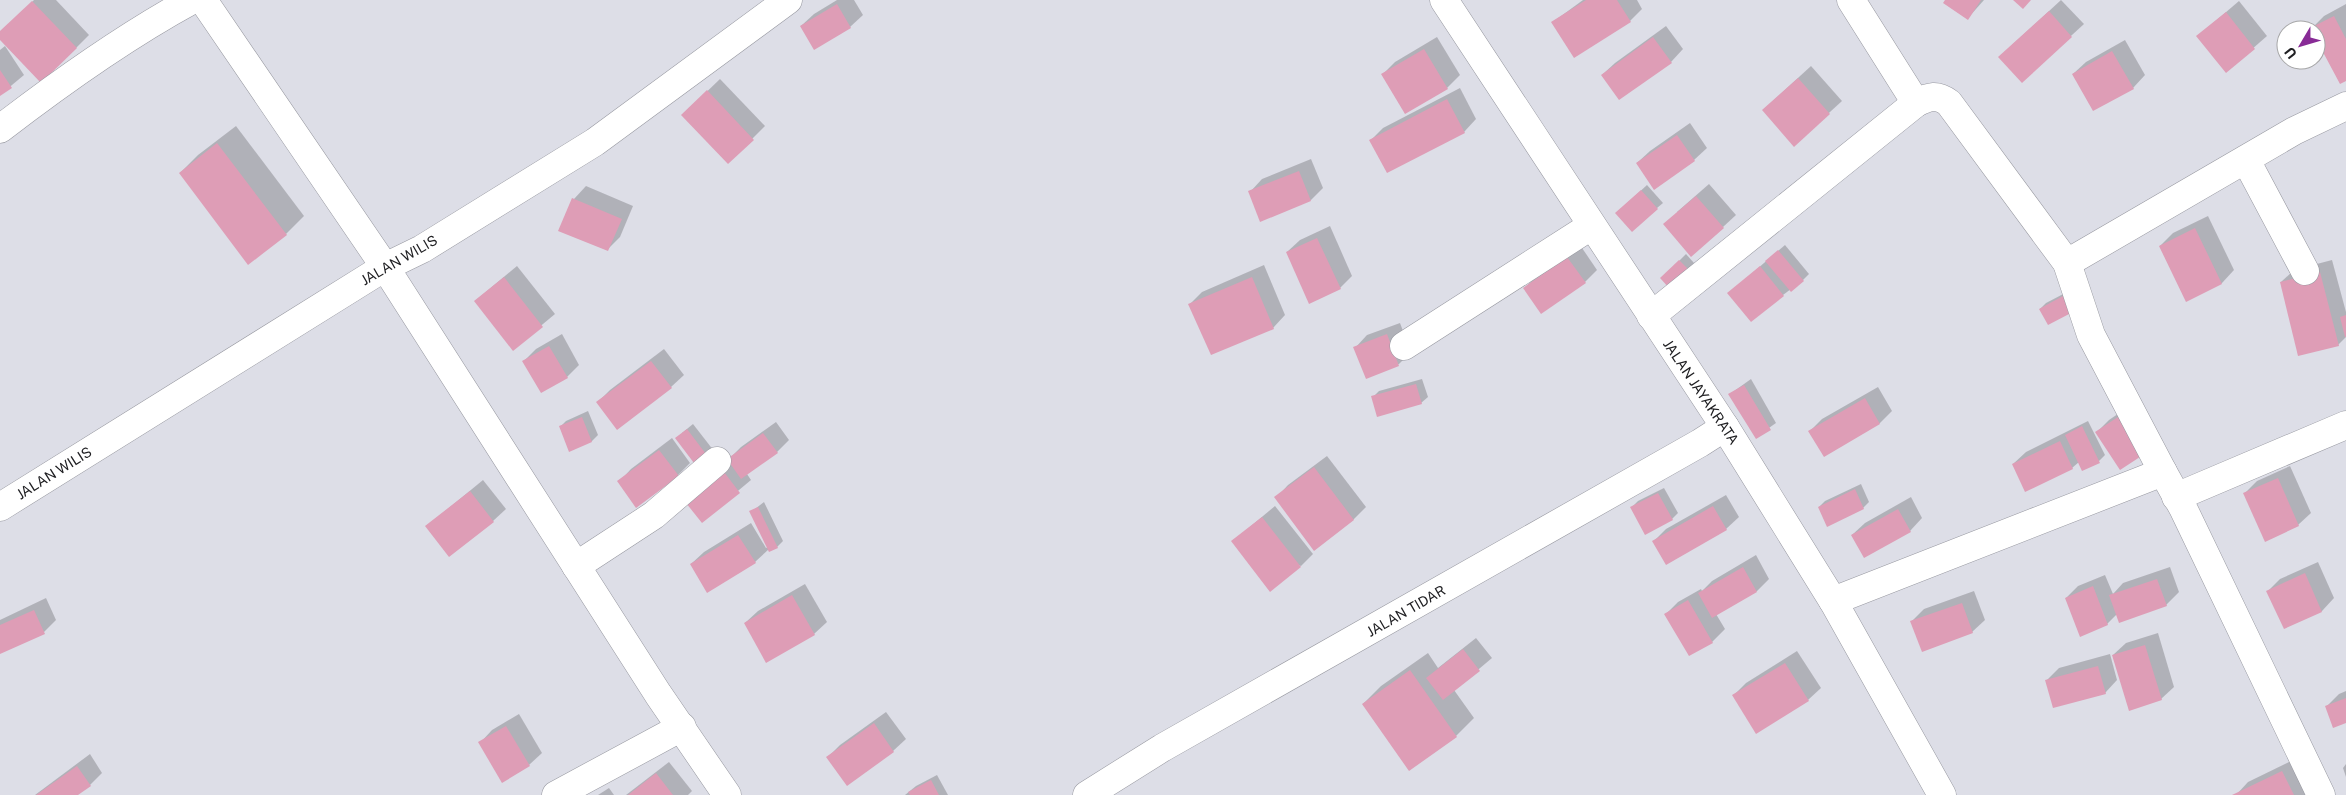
<svg xmlns="http://www.w3.org/2000/svg" width="2346" height="795" viewBox="0 0 2346 795" font-family="'Public Sans',sans-serif">
<style>
.shadow{fill:#0003}
.building{fill:#de9db6}
.lines{fill:none;stroke-linecap:round;stroke-linejoin:round}
.minor-casing{stroke:#9798a0;stroke-width:29}
.minor{stroke:#fff;stroke-width:28}
.labels{text-anchor:middle;stroke-width:4;stroke-linejoin:round;paint-order:stroke}
.street-label{font-size:14px;fill:#202023;stroke:#fff}
</style>
<rect width="100%" height="100%" fill="#dddee7"/>
<g class="shadow">
<polygon points="34,0 56,0 89,35 76,48 0,38 0,33"/>
<polygon points="837,0 854,0 863,15 850,27 801,26 814,14"/>
<polygon points="1583,0 1637,0 1642,9 1630,21 1553,22"/>
<polygon points="1946,0 1984,0 1968,18"/>
<polygon points="2061,0 2084,24 2022,81 2012,45"/>
<polygon points="2239,1 2267,36 2227,71 2198,36"/>
<polygon points="2346,4 2346,80 2316,36 2316,30 2312,28 2324,16"/>
<polygon points="1666,26 1683,49 1671,62 1619,98 1602,75 1615,63"/>
<polygon points="1437,37 1460,75 1447,88 1383,74 1395,62"/>
<polygon points="2125,40 2145,75 2133,88 2073,74 2086,62"/>
<polygon points="5,46 24,75 0,95 0,50"/>
<polygon points="1811,66 1842,101 1794,145 1763,110"/>
<polygon points="720,79 765,126 728,163 695,103"/>
<polygon points="1460,88 1476,119 1464,132 1371,140 1383,128"/>
<polygon points="1690,123 1707,148 1694,160 1655,188 1637,163 1650,151"/>
<polygon points="236,126 304,216 286,234 180,173 198,155"/>
<polygon points="1311,159 1323,188 1311,200 1250,192 1262,179"/>
<polygon points="1709,184 1736,215 1723,227 1677,212"/>
<polygon points="1647,185 1663,203 1657,208 1623,207"/>
<polygon points="586,186 633,206 620,237 607,250 560,230 574,199"/>
<polygon points="2208,216 2234,270 2222,283 2186,300 2160,246 2173,233"/>
<polygon points="1330,226 1352,276 1340,288 1287,252 1300,240"/>
<polygon points="1580,245 1597,270 1585,282 1525,288 1537,275"/>
<polygon points="1785,245 1809,274 1803,280 1783,295 1729,293"/>
<polygon points="1686,254 1694,263 1671,287 1662,278"/>
<polygon points="2332,260 2346,312 2346,337 2338,345 2281,282 2294,270"/>
<polygon points="1264,265 1285,315 1273,328 1190,304 1202,292"/>
<polygon points="517,266 555,314 513,349 475,301"/>
<polygon points="2069,291 2071,312 2040,309 2046,303"/>
<polygon points="1400,323 1411,352 1399,364 1367,377 1355,348 1367,335"/>
<polygon points="562,334 579,365 567,377 524,361 536,349"/>
<polygon points="664,349 684,375 671,387 598,402 610,390"/>
<polygon points="1422,379 1428,397 1421,403 1373,397 1379,391"/>
<polygon points="1751,379 1776,423 1756,437 1730,394"/>
<polygon points="1878,387 1892,411 1880,423 1824,455 1810,431 1822,419"/>
<polygon points="2131,405 2155,441 2096,433 2109,420"/>
<polygon points="588,411 598,435 592,441 570,450 560,427 566,421"/>
<polygon points="2088,421 2105,455 2099,461 2079,462 2072,468 2013,464 2026,452"/>
<polygon points="776,422 789,440 777,452 747,474 751,480 702,521 729,459 741,447"/>
<polygon points="693,424 714,451 708,457 682,433"/>
<polygon points="672,438 690,463 678,475 619,482 631,469"/>
<polygon points="1327,456 1366,507 1353,520 1276,498 1288,485"/>
<polygon points="2290,466 2311,513 2298,525 2244,494 2257,481"/>
<polygon points="483,480 506,509 493,521 427,526"/>
<polygon points="1861,484 1869,502 1863,508 1819,507 1825,501"/>
<polygon points="1664,488 1678,513 1672,519 1632,507 1638,501"/>
<polygon points="1726,495 1739,517 1726,529 1654,541 1666,529"/>
<polygon points="1911,497 1922,518 1910,531 1852,535 1865,523"/>
<polygon points="764,502 783,541 777,547 769,549 755,562 691,564 704,552 751,523 766,548 768,547 751,512"/>
<polygon points="1275,506 1313,554 1301,566 1233,541"/>
<polygon points="1756,555 1769,579 1757,591 1716,614 1725,629 1712,642 1666,614 1678,602 1701,589 1702,591 1712,581"/>
<polygon points="2318,562 2334,598 2322,611 2284,627 2268,591 2280,579"/>
<polygon points="2170,567 2179,592 2166,605 2117,614 2107,624 2066,598 2078,586 2105,575 2113,594 2123,583"/>
<polygon points="805,584 827,622 814,634 745,623 758,611"/>
<polygon points="1974,591 1985,620 1972,632 1912,621 1924,609"/>
<polygon points="46,598 56,620 44,632 0,652 0,620"/>
<polygon points="2158,633 2174,687 2161,699 2113,655 2126,643"/>
<polygon points="1476,638 1492,658 1454,690 1474,718 1456,736 1363,704 1381,686 1428,653 1438,668"/>
<polygon points="1797,651 1821,688 1808,700 1734,695 1746,683"/>
<polygon points="2110,654 2117,680 2105,693 2047,680 2059,668"/>
<polygon points="2346,691 2346,722 2326,707 2339,694"/>
<polygon points="886,712 906,739 893,751 847,784 828,757 840,745"/>
<polygon points="519,714 542,753 529,765 480,743 492,730"/>
<polygon points="90,754 102,773 90,785 76,795 35,795"/>
<polygon points="2295,759 2312,795 2236,795 2248,782"/>
<polygon points="669,762 692,791 688,795 626,795"/>
<polygon points="2346,764 2346,777 2343,768"/>
<polygon points="937,775 948,795 905,795 916,786"/>
<polygon points="609,788 614,795 598,795"/>
</g>
<g class="building">
<polygon points="1586,0 1617,0 1631,22 1574,58 1551,22"/>
<polygon points="1945,0 1981,0 1968,20 1943,3"/>
<polygon points="2013,0 2031,0 2023,9"/>
<polygon points="32,1 77,48 41,83 0,40 0,31"/>
<polygon points="837,4 851,28 814,50 800,26"/>
<polygon points="2049,11 2072,37 2022,83 1998,57"/>
<polygon points="2226,12 2255,49 2226,73 2196,36"/>
<polygon points="2334,16 2346,39 2346,81 2340,84 2316,39 2316,30 2310,28"/>
<polygon points="1653,37 1672,63 1619,100 1601,75"/>
<polygon points="1424,49 1448,89 1405,114 1381,74"/>
<polygon points="2112,51 2134,89 2093,111 2072,74"/>
<polygon points="0,70 12,88 0,96"/>
<polygon points="1798,78 1830,114 1794,147 1762,110"/>
<polygon points="707,90 754,140 728,164 681,115"/>
<polygon points="1447,99 1465,133 1387,173 1369,140"/>
<polygon points="1677,135 1695,161 1654,190 1636,163"/>
<polygon points="217,143 287,235 248,265 179,173"/>
<polygon points="1299,171 1311,201 1260,222 1248,191"/>
<polygon points="1641,190 1658,209 1632,232 1615,213"/>
<polygon points="1696,196 1724,228 1691,257 1663,224"/>
<polygon points="572,198 622,219 608,251 558,231"/>
<polygon points="2195,228 2222,284 2186,302 2159,246"/>
<polygon points="1317,238 1341,289 1309,304 1286,252"/>
<polygon points="1778,250 1804,281 1791,292 1765,261"/>
<polygon points="1567,257 1586,283 1541,314 1523,288"/>
<polygon points="1679,260 1689,270 1670,289 1660,278"/>
<polygon points="1760,266 1784,296 1751,322 1727,293"/>
<polygon points="2320,272 2339,346 2298,356 2280,282"/>
<polygon points="504,277 543,327 513,351 474,301"/>
<polygon points="1252,277 1274,329 1211,355 1188,304"/>
<polygon points="2063,296 2071,313 2048,325 2039,309"/>
<polygon points="2346,315 2346,337 2345,337 2340,317"/>
<polygon points="1387,334 1399,366 1366,379 1353,347"/>
<polygon points="549,346 568,378 541,393 522,361"/>
<polygon points="651,361 672,388 617,430 596,402"/>
<polygon points="1416,384 1422,404 1377,417 1371,396"/>
<polygon points="1744,385 1771,430 1756,439 1728,394"/>
<polygon points="1865,398 1880,424 1824,457 1808,431"/>
<polygon points="582,417 592,442 569,452 559,426"/>
<polygon points="2118,417 2143,455 2120,470 2095,432"/>
<polygon points="2082,426 2100,463 2082,471 2065,435"/>
<polygon points="687,429 709,458 697,467 675,438"/>
<polygon points="763,433 778,453 741,479 727,459"/>
<polygon points="2060,441 2073,469 2025,492 2012,464"/>
<polygon points="659,450 679,476 636,508 617,481"/>
<polygon points="1314,467 1354,520 1314,551 1274,497"/>
<polygon points="721,468 740,493 702,523 682,498"/>
<polygon points="2278,478 2299,526 2265,542 2243,493"/>
<polygon points="1855,489 1864,509 1827,527 1818,507"/>
<polygon points="470,491 494,522 449,557 425,526"/>
<polygon points="1658,493 1673,520 1645,535 1630,507"/>
<polygon points="1713,506 1727,530 1666,565 1652,541"/>
<polygon points="758,507 778,548 769,552 749,511"/>
<polygon points="1898,509 1911,532 1864,558 1851,535"/>
<polygon points="1262,517 1301,567 1270,592 1231,541"/>
<polygon points="738,535 756,563 707,593 690,564"/>
<polygon points="1743,567 1757,592 1712,618 1698,593"/>
<polygon points="2305,573 2322,612 2284,629 2266,591"/>
<polygon points="2157,579 2167,606 2119,623 2109,595"/>
<polygon points="2093,586 2108,625 2080,637 2065,598"/>
<polygon points="792,595 815,635 766,663 744,623"/>
<polygon points="1688,600 1713,643 1689,656 1664,614"/>
<polygon points="1962,603 1973,633 1922,652 1910,621"/>
<polygon points="34,610 45,634 0,654 0,625"/>
<polygon points="2145,645 2162,700 2129,711 2112,655"/>
<polygon points="1463,649 1480,671 1443,700 1426,678"/>
<polygon points="1785,663 1809,701 1756,734 1732,695"/>
<polygon points="2098,666 2106,694 2053,708 2045,680"/>
<polygon points="1410,670 1457,737 1409,771 1362,704"/>
<polygon points="2346,698 2346,723 2333,728 2325,706"/>
<polygon points="874,723 894,752 847,786 826,757"/>
<polygon points="506,726 530,766 502,783 478,742"/>
<polygon points="77,766 91,786 78,795 36,795"/>
<polygon points="2282,771 2294,795 2232,795"/>
<polygon points="656,773 673,795 628,795"/>
<polygon points="931,780 939,795 910,795 908,792"/>
</g>
<g class="lines">
<g class="minor-casing">
<g id="minor">
<polyline points="203,0 385,267 658,694 727,795"/>
<polyline points="1444,0 1725,427 1833,601 1942,795"/>
<polyline points="1851,0 1916,103"/>
<path d="M 0,129 C 61,82 124,37 192,0"/>
<polyline points="2246,160 2305,271"/>
<polyline points="2067,263 2294,131 2346,106"/>
<path d="M 1651,316 L 1916,103 C 1930,96 1937,94 1949,103 L 2067,263 L 2091,335 L 2163,472"/>
<polyline points="1404,346 1591,226"/>
<polyline points="2176,497 2346,425"/>
<polyline points="0,507 385,267 422,249 595,142 788,0"/>
<polyline points="576,566 654,515 717,461"/>
<polyline points="1833,601 2163,472 2183,508 2321,795"/>
<polyline points="556,795 682,727"/>
<polyline points="1087,795 1162,748 1700,443 1725,427"/>
</g>
</g>
<use href="#minor" class="minor"/>
</g>
<g class="labels">
<g class="street-label">
<text transform="translate(399 260) rotate(-30)" y="5">JALAN WILIS</text>
<text transform="translate(1701 392) rotate(56)" y="5">JALAN JAYAKRATA</text>
<text transform="translate(54 473) rotate(-32)" y="5">JALAN WILIS</text>
<text transform="translate(1406 611) rotate(-30)" y="5">JALAN TIDAR</text>
</g>
</g>
<g transform="translate(2301 45) rotate(232)"><circle r="24" fill="#ffffff" stroke="#a6a6a7"/>
<path d="M0-4L9 19L0 12L-9 19Z" fill="#882b96"/>
<text y="-8" font-size="14" font-weight="bold" text-anchor="middle" fill="#202023">U</text>
</g>
</svg>
